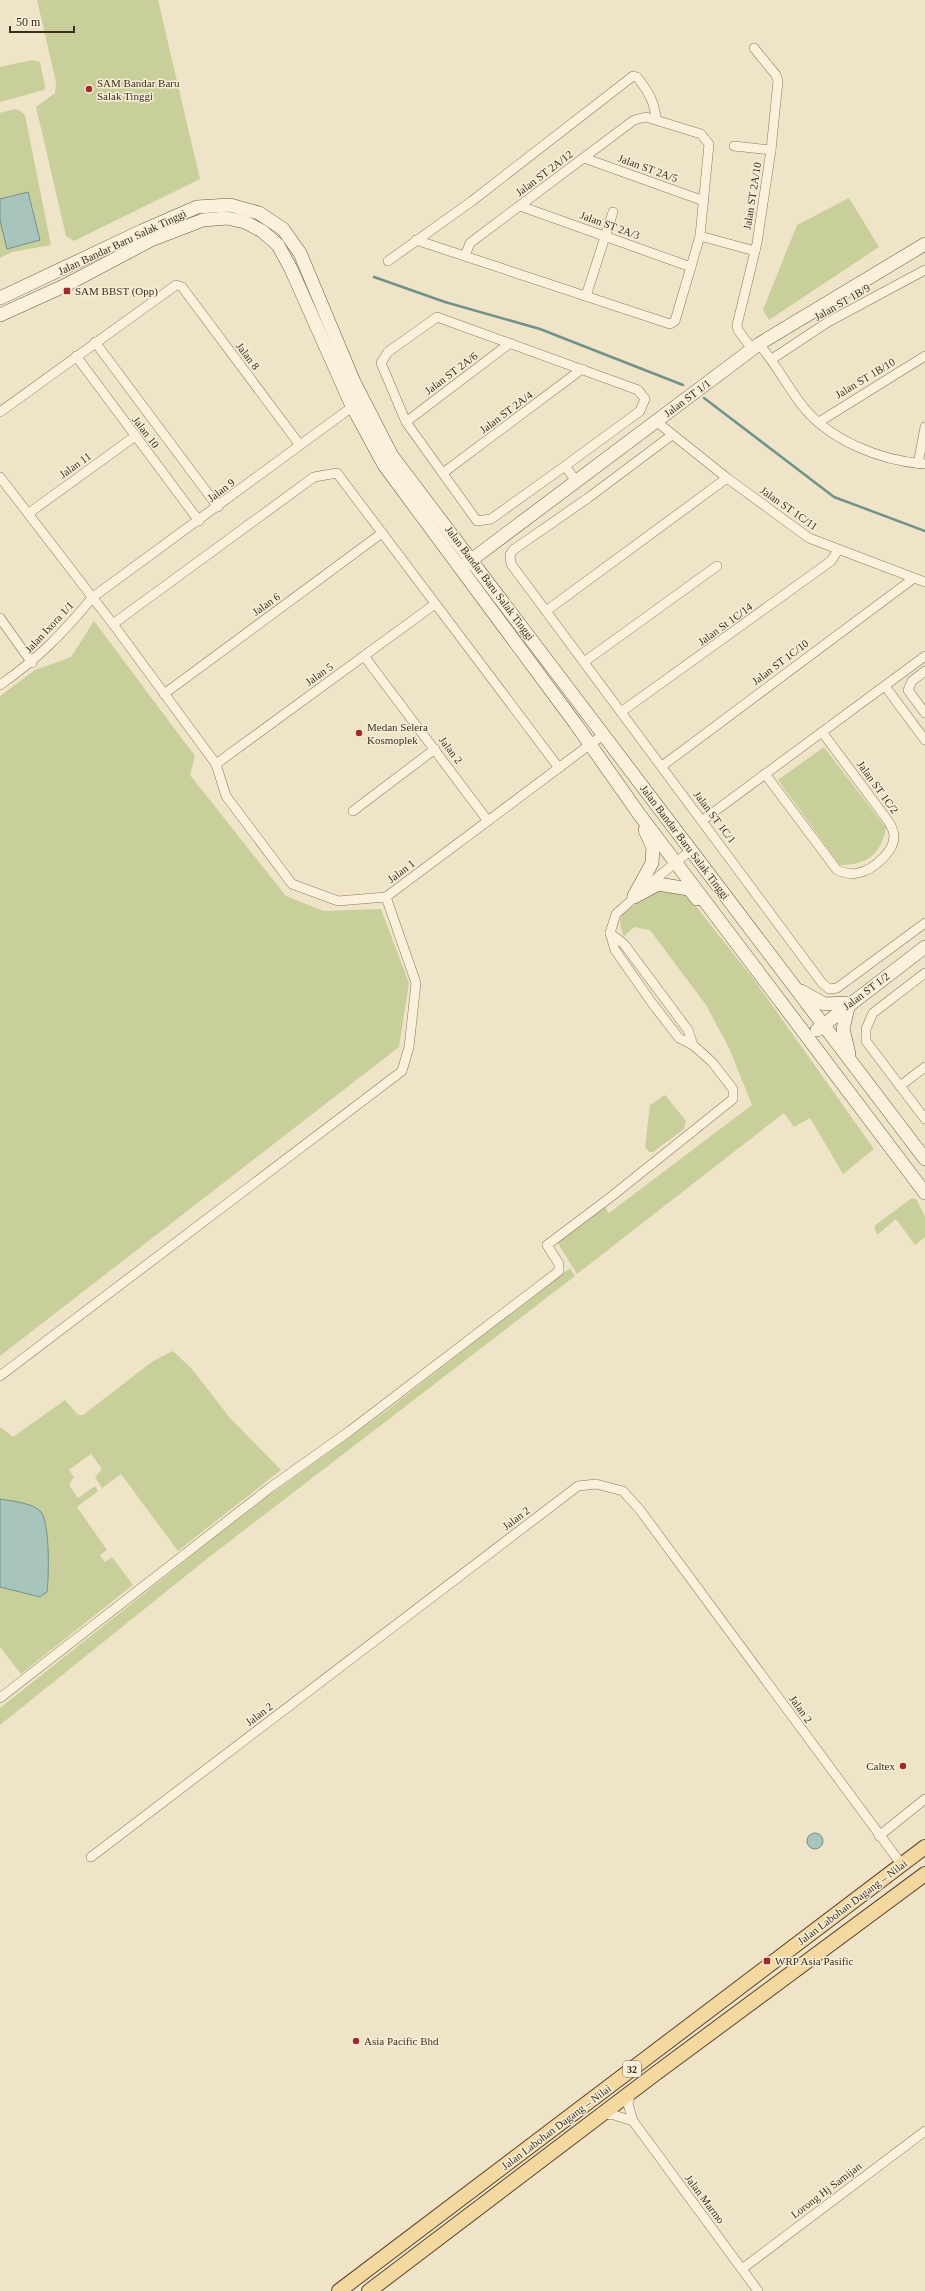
<svg xmlns="http://www.w3.org/2000/svg" width="925" height="2291" viewBox="0 0 925 2291" font-family="'Times New Roman',serif">
<style>
.green{fill:#c9cf9b}
.water{fill:#a9c4bc;stroke:#6f938a}
.lines{fill:none;stroke-linecap:round;stroke-linejoin:round}
.stream{stroke:#6f938a;stroke-width:2.5}
.street-casing{stroke:#8d765c;stroke-width:10}
.secondary-casing{stroke:#6f573f;stroke-width:14}
.primary-casing{stroke:#5b4430;stroke-width:16}
.street{stroke:#faf1dc;stroke-width:9}
.secondary{stroke:#faf1dc;stroke-width:13}
.primary{stroke:#f3d9a0;stroke-width:14}
.poi-dot{fill:#9e2a2b;stroke:#f7eed8;stroke-width:1.5}
.labels{text-anchor:middle;stroke-width:3;stroke-linejoin:round;paint-order:stroke}
.shield{fill:#f7eed8;stroke:#756857;stroke-width:1}
.shield-label{font-size:10px;font-weight:bold;fill:#3d2e20}
.poi-label{font-size:11px;fill:#3d2e20;stroke:#f7eed8;text-anchor:start}
.street-label{font-size:11px;fill:#3d2e20;stroke:#f7eed8}
</style>
<rect width="100%" height="100%" fill="#f0e4c8"/>
<g class="green">
<polygon points="37,0 158,0 200,179 74,241 66,236 36,107 55,93 56,82"/>
<polygon points="32,60 40,62 45,86 44,90 0,102 0,67"/>
<polygon points="14,109 19,110 25,115 51,245 12,252 0,258 0,113"/>
<polygon points="849,198 879,247 769,320 763,310 797,225"/>
<polygon points="94,621 195,756 190,775 286,896 324,911 381,909 409,983 399,1047 0,1356 0,696 35,670 71,657"/>
<path d="M 824,747 L 886,828 C 881,855 866,865 840,865 L 778,780 Z"/>
<path d="M 658,889 L 682,890 L 691,900 L 755,981 L 874,1149 L 843,1174 L 810,1118 L 794,1127 L 784,1113 L 577,1274 L 557,1242 L 604,1206 L 609,1213 L 752,1105 L 729,1048 L 706,1005 L 650,930 L 634,927 L 624,936 C 620,929 619,921 622,914 Z"/>
<polygon points="665,1095 686,1121 684,1129 653,1152 649,1152 645,1147 650,1105"/>
<polygon points="912,1198 917,1200 925,1217 925,1237 915,1245 896,1219 877,1235 874,1226"/>
<polygon points="570,1268 575,1276 208,1558 0,1725 0,1708 253,1507 386,1411"/>
<polygon points="173,1351 192,1369 230,1418 281,1470 178,1551 121,1474 102,1488 95,1477 102,1469 91,1454 69,1470 74,1477 69,1485 78,1498 95,1486 98,1491 77,1507 107,1550 100,1555 105,1562 112,1557 133,1585 21,1674 0,1647 0,1427 13,1437 65,1400 78,1415 83,1415 153,1361"/>
</g>
<g class="water">
<polygon points="28,192 40,240 7,249 0,221 0,199"/>
<path d="M 0,1499 C 11,1501 34,1503 41,1512 C 50,1523 49,1578 47,1592 L 40,1597 L 0,1587 Z"/>
<circle cx="815" cy="1841" r="8"/>
</g>
<g class="lines">
<g class="stream">
<polyline points="374,277 445,302 540,329 683,385"/>
<polyline points="704,398 834,497 925,531"/>
</g>
<g class="street-casing">
<g id="street">
<polyline points="734,146 771,150"/>
<polyline points="584,158 704,201"/>
<polyline points="520,206 691,267"/>
<polyline points="700,236 755,251"/>
<polyline points="416,240 670,324 675,321 700,236 709,144 701,134 646,117 634,120 470,243 465,256"/>
<path d="M 388,261 L 472,201 L 633,76 L 637,77 C 648,91 655,102 656,120"/>
<polyline points="586,296 613,212"/>
<polyline points="95,342 218,507"/>
<path d="M 759,344 C 775,363 786,384 801,404 C 828,440 881,461 925,464"/>
<polyline points="752,349 738,330 737,325 757,243 771,150 778,81 776,75 754,48"/>
<polyline points="76,356 199,521"/>
<polyline points="772,359 828,322 925,270"/>
<polyline points="0,412 176,285 182,287 300,445"/>
<polyline points="406,422 510,343"/>
<polyline points="657,422 727,478 809,538 925,582"/>
<polyline points="819,422 925,356"/>
<polyline points="672,435 588,498 513,550 510,555 511,564 822,983 829,989 837,988 925,923"/>
<polyline points="918,464 925,427"/>
<polyline points="565,466 491,519 477,521 406,422 381,363 388,352 437,317 638,390 645,399 640,411 565,466 576,481"/>
<polyline points="443,473 582,369"/>
<polyline points="0,477 113,624 216,764 226,796 292,884 338,901 386,897 604,734"/>
<polyline points="29,513 134,437"/>
<polyline points="546,611 727,478"/>
<polyline points="0,618 32,663"/>
<polyline points="113,624 314,477 337,473 559,768"/>
<polyline points="364,656 488,821"/>
<polyline points="584,662 717,566"/>
<polyline points="925,671 912,681 908,690 925,713"/>
<path d="M 0,685 C 40,657 62,634 93,597 L 356,404"/>
<polyline points="885,686 925,740"/>
<polyline points="164,694 382,533"/>
<polyline points="621,712 831,561 838,550"/>
<polyline points="216,764 435,604"/>
<polyline points="662,766 914,578"/>
<path d="M 765,774 L 837,870 C 844,873 850,875 858,873 C 873,870 899,849 893,831 C 892,827 889,822 886,818 L 822,732"/>
<polyline points="353,811 435,749"/>
<polyline points="703,820 925,656"/>
<polyline points="610,933 624,944 688,1030 693,1045"/>
<polyline points="925,973 873,1013 866,1029 866,1041 925,1119"/>
<polyline points="900,1086 925,1067"/>
<polyline points="0,1376 402,1071 409,1047 416,983 386,897"/>
<polyline points="0,1698 271,1487 351,1430 559,1271 559,1264 547,1245 612,1196 733,1099 733,1089 712,1062 693,1045 679,1038 652,1003 615,950 610,933 616,914 653,881 691,850"/>
<polyline points="879,1836 925,1799"/>
<polyline points="91,1857 578,1486 596,1484 623,1491 640,1510 902,1865"/>
<polyline points="630,2094 628,2104 633,2121 758,2291"/>
<polyline points="603,2114 614,2115 633,2121"/>
<polyline points="742,2269 925,2131"/>
</g>
</g>
<g class="secondary-casing">
<g id="secondary">
<polyline points="0,298 142,231 197,207 230,205 259,213 283,229 300,253 354,382 392,456 925,1159"/>
<polyline points="0,315 64,286 151,240 203,220 227,218 245,222 262,231 278,245 291,269 352,406 384,465 575,723 639,814 925,1193"/>
<polyline points="466,564 759,344 925,244"/>
<polyline points="634,896 652,863 653,848 645,830"/>
<polyline points="634,897 658,884 689,889 697,899"/>
<polyline points="801,991 824,1004 849,1003"/>
<polyline points="849,1003 843,1029 849,1054"/>
<polyline points="817,1030 925,947"/>
</g>
</g>
<g class="primary-casing">
<g id="primary">
<polyline points="339,2291 925,1847"/>
<polyline points="369,2291 655,2074 925,1874"/>
</g>
</g>
<use href="#street" class="street"/>
<use href="#secondary" class="secondary"/>
<use href="#primary" class="primary"/>
</g>
<g class="poi-dot">
<circle cx="89" cy="89" r="4"/>
<rect x="63" y="287" width="8" height="8" rx="2"/>
<circle cx="359" cy="733" r="4"/>
<circle cx="903" cy="1766" r="4"/>
<rect x="763" y="1957" width="8" height="8" rx="2"/>
<circle cx="356" cy="2041" r="4"/>
</g>
<g class="labels">
<rect class="shield" x="623" y="2061" width="18" height="16" rx="3"/>
<g class="shield-label">
<text x="632" y="2073">32</text>
</g>
<g class="poi-label">
<text x="97" y="87">SAM Bandar Baru<tspan x="97" dy="13">Salak Tinggi</tspan></text>
<text x="75" y="295">SAM BBST (Opp)</text>
<text x="367" y="731">Medan Selera<tspan x="367" dy="13">Kosmoplek</tspan></text>
<text x="895" y="1770" text-anchor="end">Caltex</text>
<text x="775" y="1965">WRP Asia Pasific</text>
<text x="364" y="2045">Asia Pacific Bhd</text>
</g>
<g class="street-label">
<text transform="translate(648 168) rotate(20)" y="4">Jalan ST 2A/5</text>
<text transform="translate(544 173) rotate(-37)" y="4">Jalan ST 2A/12</text>
<text transform="translate(752 196) rotate(-81)" y="4">Jalan ST 2A/10</text>
<text transform="translate(610 225) rotate(20)" y="4">Jalan ST 2A/3</text>
<text transform="translate(122 242) rotate(-25)" y="4">Jalan Bandar Baru Salak Tinggi</text>
<text transform="translate(842 302) rotate(-30)" y="4">Jalan ST 1B/9</text>
<text transform="translate(248 356) rotate(53)" y="4">Jalan 8</text>
<text transform="translate(451 373) rotate(-37)" y="4">Jalan ST 2A/6</text>
<text transform="translate(865 378) rotate(-31)" y="4">Jalan ST 1B/10</text>
<text transform="translate(687 398) rotate(-37)" y="4">Jalan ST 1/1</text>
<text transform="translate(506 412) rotate(-37)" y="4">Jalan ST 2A/4</text>
<text transform="translate(146 432) rotate(53)" y="4">Jalan 10</text>
<text transform="translate(75 465) rotate(-36)" y="4">Jalan 11</text>
<text transform="translate(221 490) rotate(-37)" y="4">Jalan 9</text>
<text transform="translate(789 508) rotate(35)" y="4">Jalan ST 1C/11</text>
<text transform="translate(490 583) rotate(53)" y="4">Jalan Bandar Baru Salak Tinggi</text>
<text transform="translate(266 604) rotate(-36)" y="4">Jalan 6</text>
<text transform="translate(725 624) rotate(-36)" y="4">Jalan St 1C/14</text>
<text transform="translate(49 627) rotate(-47)" y="4">Jalan Ixora 1/1</text>
<text transform="translate(780 662) rotate(-37)" y="4">Jalan ST 1C/10</text>
<text transform="translate(319 674) rotate(-36)" y="4">Jalan 5</text>
<text transform="translate(451 750) rotate(53)" y="4">Jalan 2</text>
<text transform="translate(878 787) rotate(54)" y="4">Jalan ST 1C/2</text>
<text transform="translate(715 817) rotate(53)" y="4">Jalan ST 1C/1</text>
<text transform="translate(685 842) rotate(53)" y="4">Jalan Bandar Baru Salak Tinggi</text>
<text transform="translate(401 871) rotate(-37)" y="4">Jalan 1</text>
<text transform="translate(866 991) rotate(-37)" y="4">Jalan ST 1/2</text>
<text transform="translate(516 1518) rotate(-37)" y="4">Jalan 2</text>
<text transform="translate(801 1709) rotate(54)" y="4">Jalan 2</text>
<text transform="translate(259 1714) rotate(-37)" y="4">Jalan 2</text>
<text transform="translate(852 1902) rotate(-37)" y="4">Jalan Labohan Dagang ‒ Nilai</text>
<text transform="translate(556 2127) rotate(-37)" y="4">Jalan Labohan Dagang ‒ Nilai</text>
<text transform="translate(826 2190) rotate(-37)" y="4">Lorong Hj Samijan</text>
<text transform="translate(705 2199) rotate(53)" y="4">Jalan Marmo</text>
</g>
</g>
<path d="M10 26v6h64v-6" fill="none" stroke="#3d2e20" stroke-width="2"/>
<text x="16" y="26" font-size="12" fill="#3d2e20" stroke="#f7eed8" stroke-width="3" paint-order="stroke">50 m</text>
</svg>
